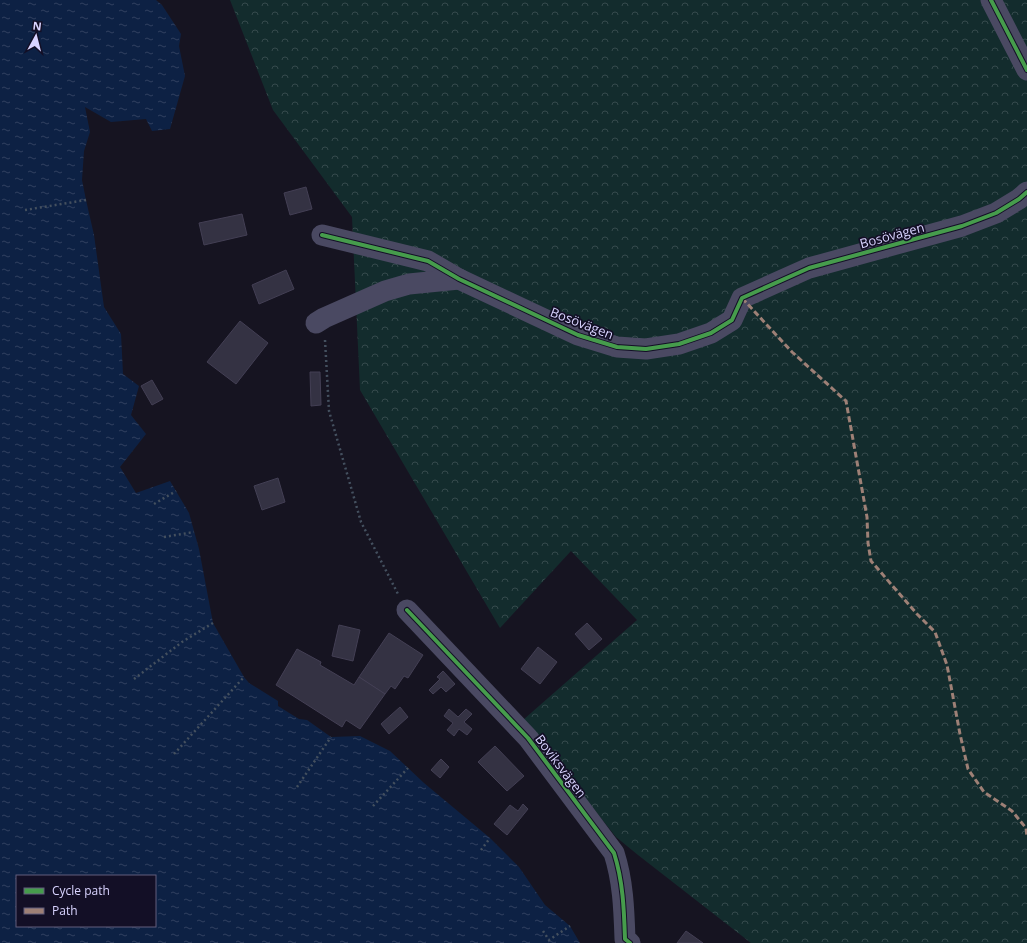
<svg xmlns="http://www.w3.org/2000/svg" width="1027" height="943" viewBox="0 0 1027 943" font-family="'Open Sans',sans-serif">
<style>
.forest{fill:url(#forest-crowns)}
.water{fill:url(#water-ripples);fill-rule:evenodd}
.building{fill:#343243;stroke:#433f54}
.lines{fill:none;stroke-linecap:round;stroke-linejoin:round}
.path{stroke:#44505f;stroke-width:2.5;stroke-dasharray:2 3;stroke-linecap:butt}
.street{stroke:#4a4962;stroke-width:21}
.quiet{stroke:#9e8076;stroke-width:3;stroke-dasharray:6 3;stroke-linecap:butt}
.cycleway-casing{stroke:#130f26;stroke-width:6}
.cycleway{stroke:#469c4c;stroke-width:4}
.labels{text-anchor:middle;stroke-width:3.5;stroke-linejoin:round;paint-order:stroke}
.street-label{font-size:13px;fill:#d9d4ff;stroke:#130f26}
</style>
<defs>
<pattern id="forest-crowns" width="20" height="18" patternUnits="userSpaceOnUse"><rect width="20" height="18" fill="#132c2d"/><path d="M2 6a3 3 0 1 1 6 0M12 15a3 3 0 1 1 6 0" fill="none" stroke="#354a4c"/></pattern>
<pattern id="water-ripples" width="26" height="14" patternUnits="userSpaceOnUse"><rect width="26" height="14" fill="#0d2144"/><path d="M2 4q2-2 4 0t4 0M15 11q2-2 4 0t4 0" fill="none" stroke="#304060"/></pattern>
</defs>
<rect width="100%" height="100%" fill="#161421"/>
<polygon class="forest" points="230,0 1027,0 1027,943 751,943 638,855 616,837 523,720 637,620 571,551 500,628 360,390 352,217 273,110"/>
<path class="water" d="M 0,0 L 156,0 L 162,5 L 181,34 L 179,46 L 185,76 L 170,129 L 152,131 L 146,119 L 111,122 L 85,107 L 90,132 L 84,151 L 82,180 L 86,200 L 94,235 L 104,307 L 121,334 L 123,374 L 139,386 L 131,415 L 146,434 L 120,467 L 136,493 L 170,481 L 189,513 L 199,549 L 213,623 L 244,677 L 249,683 L 278,701 L 278,706 L 299,719 L 307,720 L 331,737 L 360,736 L 390,751 L 424,783 L 490,838 L 519,867 L 545,905 L 570,926 L 580,943 L 0,943 ZM 17,876 L 155,876 L 155,926 L 17,926 Z"/>
<g class="building">
<polygon points="306,187 312,209 290,215 284,193"/>
<polygon points="242,214 247,235 204,245 199,223"/>
<polygon points="286,270 294,289 259,304 252,285"/>
<polygon points="240,321 268,343 236,384 207,362"/>
<polygon points="310,372 320,372 321,405 311,406"/>
<polygon points="152,380 163,399 152,405 141,386"/>
<polygon points="278,478 285,502 262,510 254,486"/>
<polygon points="587,623 602,639 589,650 575,634"/>
<polygon points="339,625 360,630 353,661 332,656"/>
<polygon points="389,633 423,655 408,678 404,676 395,689 391,686 385,694 359,677"/>
<polygon points="538,647 557,662 540,684 521,669"/>
<polygon points="297,649 321,662 320,665 354,685 359,677 385,694 360,729 346,720 342,727 276,685"/>
<polygon points="443,671 455,684 446,692 441,687 433,694 429,690 440,679 437,677"/>
<polygon points="400,707 408,717 389,734 381,724"/>
<polygon points="449,709 458,717 466,709 472,714 464,722 472,729 467,735 459,729 454,736 447,730 453,723 444,716"/>
<polygon points="495,746 524,776 507,791 478,762"/>
<polygon points="441,759 449,767 440,778 431,770"/>
<polygon points="523,804 528,809 507,835 494,824 510,805 518,811"/>
<polygon points="686,931 703,943 677,943"/>
</g>
<g class="lines">
<g class="path">
<polyline points="25,210 86,200"/>
<polyline points="325,340 329,411 361,522 398,594"/>
<polyline points="154,504 176,491"/>
<polyline points="164,537 194,532"/>
<polyline points="134,679 182,642 213,623"/>
<polyline points="174,754 244,677"/>
<polyline points="297,787 331,737"/>
<polyline points="373,806 408,768"/>
<polyline points="481,850 490,838"/>
<polyline points="543,931 549,940 570,926"/>
</g>
<g class="street">
<polyline points="991,0 1027,70"/>
<polyline points="322,235 428,261 459,279 578,335 617,347 646,349 679,344 711,333 732,320 742,298 809,268 962,226 996,213 1019,199 1027,192"/>
<polyline points="316,323 324,318 385,291 409,284 459,279"/>
<path d="M 407,610 L 528,738 L 614,853 C 623,881 624,909 625,939 L 630,943"/>
</g>
<polyline class="quiet" points="742,298 792,352 846,401 867,517 868,543 871,561 917,614 935,632 947,665 960,734 968,769 984,792 1012,811 1026,828 1027,837"/>
<g class="cycleway-casing">
<g id="cycleway">
<polyline points="991,0 1027,70"/>
<polyline points="322,235 428,261 459,279 578,335 617,347 646,349 679,344 711,333 732,320 742,298 809,268 962,226 996,213 1019,199 1027,192"/>
<path d="M 407,610 L 528,738 L 614,853 C 623,881 624,909 625,939 L 630,943"/>
</g>
</g>
<use href="#cycleway" class="cycleway"/>
</g>
<g class="labels">
<g class="street-label">
<text transform="translate(892 235) rotate(-15)" y="5">Bosövägen</text>
<text transform="translate(582 323) rotate(21)" y="5">Bosövägen</text>
<text transform="translate(561 766) rotate(53)" y="5">Boviksvägen</text>
</g>
</g>
<rect x="16" y="875" width="140" height="52" fill="#130f26" stroke="#625e7d"/>
<rect x="24" y="888" width="20" height="6" fill="#469c4c" stroke="#625e7d"/>
<text x="52" y="895" font-size="12" fill="#d9d4ff">Cycle path</text>
<rect x="24" y="908" width="20" height="6" fill="#9e8076" stroke="#625e7d"/>
<text x="52" y="915" font-size="12" fill="#d9d4ff">Path</text>
<g transform="translate(36 36) rotate(7)" stroke="#130f26" stroke-width="3" paint-order="stroke">
<path d="M0-3L7 15L0 10L-7 15Z" fill="#d9d4ff"/>
<text y="-6" font-size="11" font-weight="bold" text-anchor="middle" fill="#d9d4ff">N</text>
</g>
</svg>
